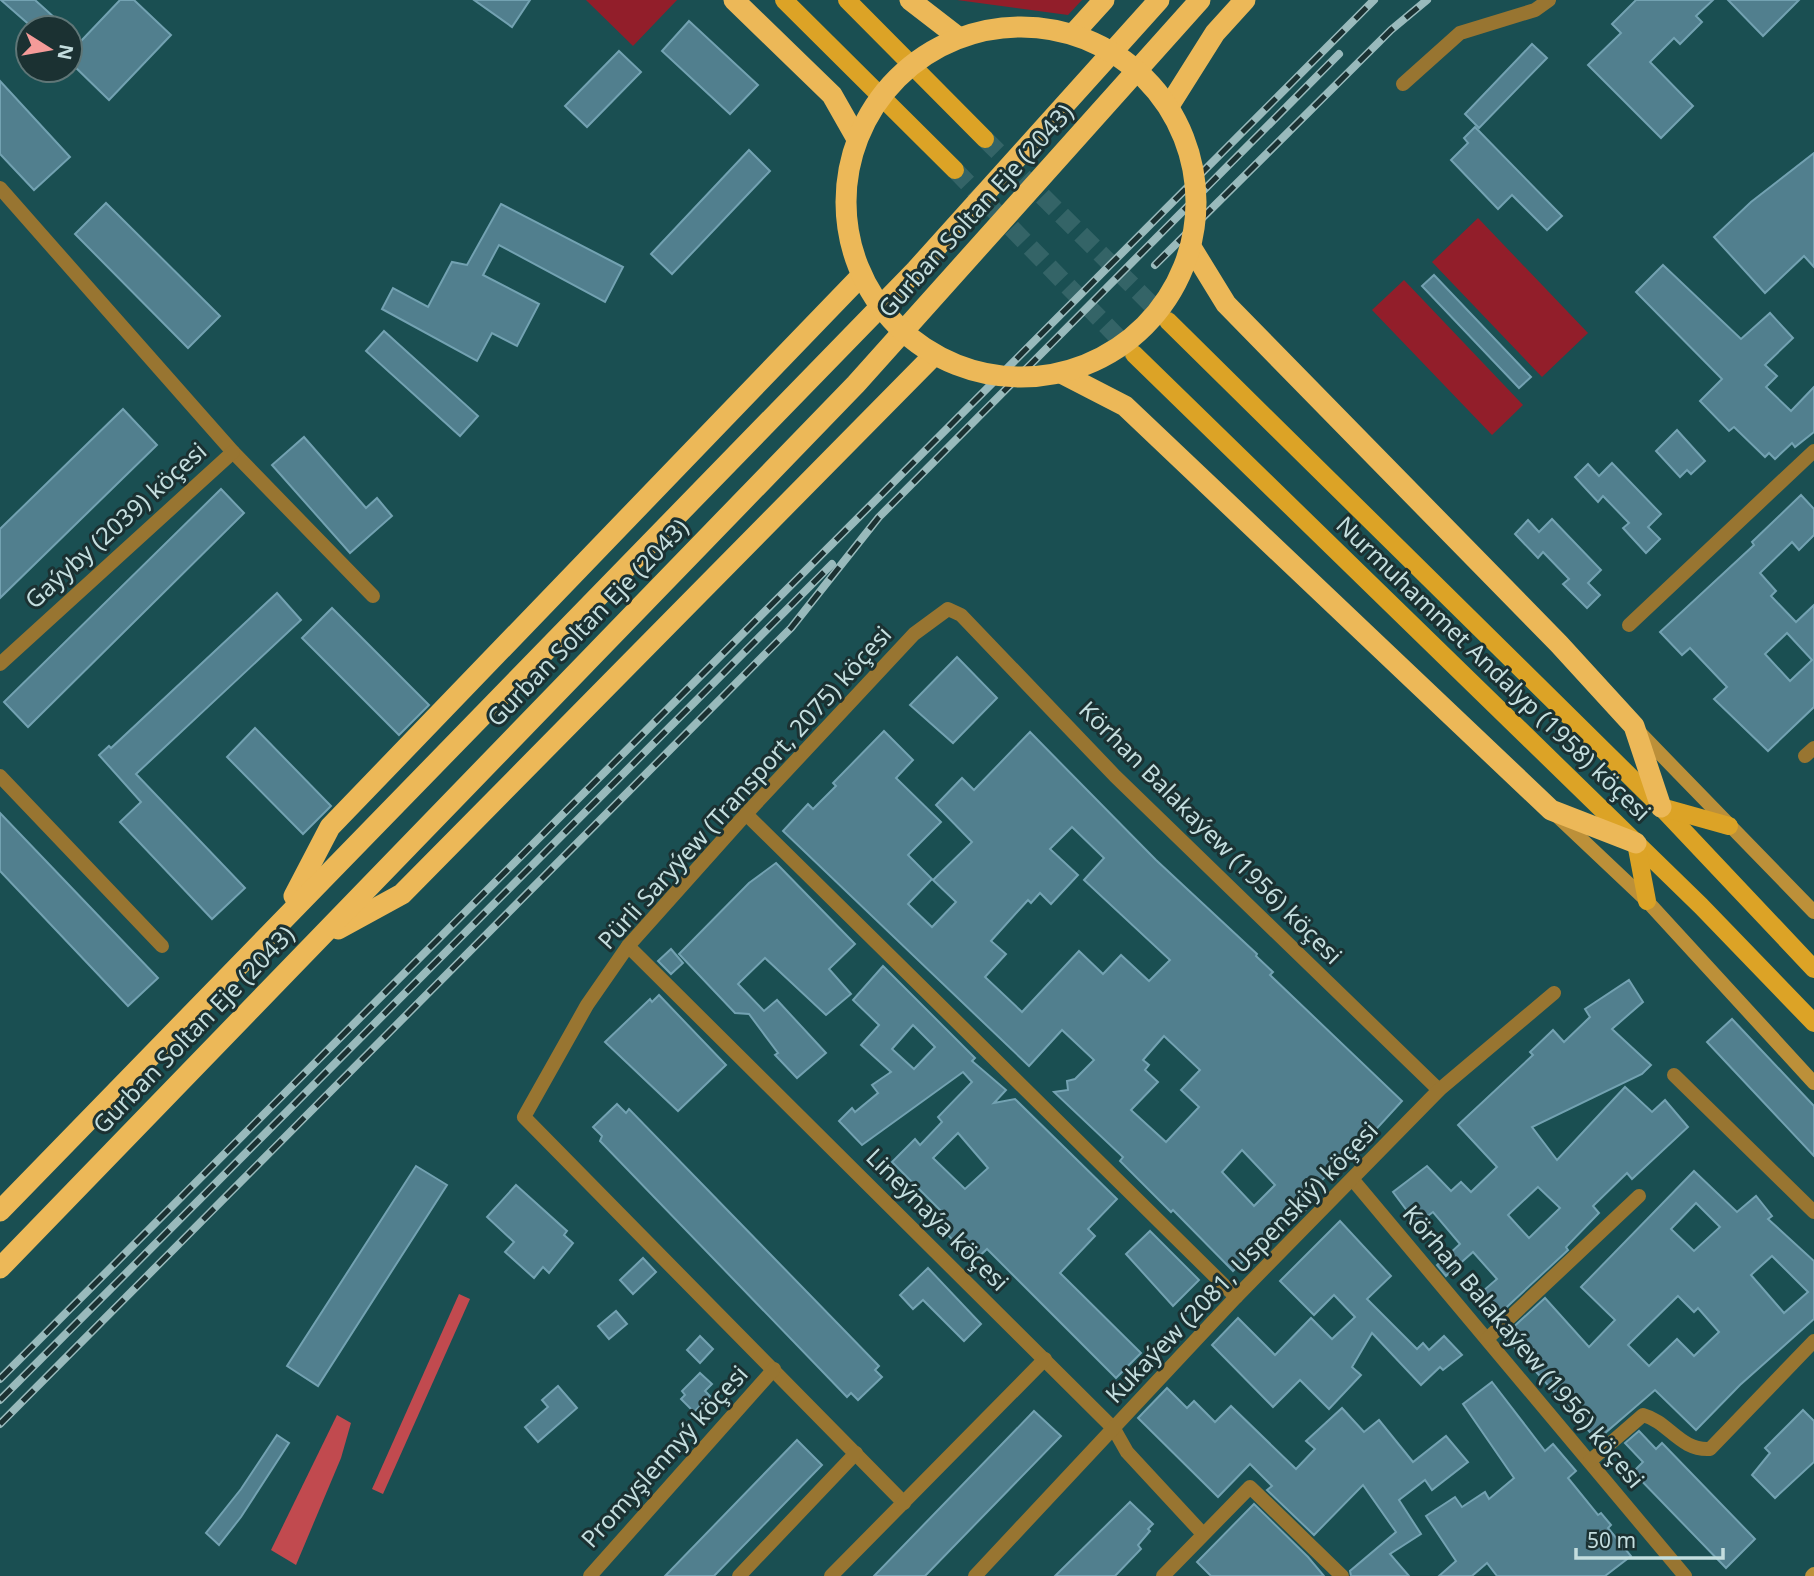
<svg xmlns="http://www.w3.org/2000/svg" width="1814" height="1576" viewBox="0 0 1814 1576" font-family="'Noto Sans',sans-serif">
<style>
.green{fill:#921e2a}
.forest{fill:#c14a4f}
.building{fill:#517f8e;stroke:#73a2b2;stroke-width:2;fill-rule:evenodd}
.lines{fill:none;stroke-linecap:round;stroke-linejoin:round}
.primary-tunnel{stroke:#346467;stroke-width:18;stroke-dasharray:18 9;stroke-linecap:butt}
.street{stroke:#987531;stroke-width:14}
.secondary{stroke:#bc9039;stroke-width:14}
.primary{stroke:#dca326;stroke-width:18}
.highway{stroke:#ecb858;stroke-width:21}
.rail-casing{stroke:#99babc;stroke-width:8}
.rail{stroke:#1b3132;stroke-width:5;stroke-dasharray:16;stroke-linecap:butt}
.highway-bridge{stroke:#ecb858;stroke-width:21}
.labels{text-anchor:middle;stroke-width:6;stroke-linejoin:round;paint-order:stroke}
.street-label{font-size:24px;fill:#c4dedf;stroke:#1b3132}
</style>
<rect width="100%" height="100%" fill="#1a4f52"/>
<g class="green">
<polygon points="586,0 677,0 633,46"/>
<polygon points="957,0 1082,0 1068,15"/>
<polygon points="1478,218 1588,333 1542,377 1432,262"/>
<polygon points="1404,280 1523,405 1492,435 1372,310"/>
</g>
<g class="forest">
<polygon points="459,1294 470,1299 383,1494 372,1489"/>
<polygon points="337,1415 351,1423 341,1458 296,1565 271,1550"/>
</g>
<g class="building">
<polygon points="1,0 35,0 66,28 33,28"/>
<polygon points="120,0 134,0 171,35 109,100 70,62 70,31 81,41"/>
<polygon points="474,0 530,0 512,27"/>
<polygon points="1636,0 1713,0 1696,16 1702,22 1680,44 1674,38 1650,62 1693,106 1661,138 1588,65 1621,33 1612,24"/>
<polygon points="1728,0 1799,0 1763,36"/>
<polygon points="689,21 758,85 730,114 662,51"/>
<polygon points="1532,44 1547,58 1479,128 1465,114"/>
<polygon points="619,51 641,72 587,127 565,106"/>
<polygon points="0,81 70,157 34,190 0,154"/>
<polygon points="1475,127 1562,216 1547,230 1512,195 1498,209 1451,160 1468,143 1464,138"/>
<polygon points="749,150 770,171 672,274 651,254"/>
<polygon points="1814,153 1814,267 1804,256 1765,293 1714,237 1751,202"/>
<polygon points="106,203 220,316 188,348 75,234"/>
<polygon points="501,204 623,267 605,302 499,245 483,275 539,304 517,346 492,333 477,361 382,309 393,288 428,307 452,262 467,265"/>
<polygon points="1663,265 1741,339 1770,313 1793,338 1765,365 1777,376 1766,387 1791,411 1814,387 1814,432 1795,447 1792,443 1775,459 1769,453 1765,457 1734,427 1729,431 1700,401 1722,379 1636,292"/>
<polygon points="1434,275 1531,377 1519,388 1422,286"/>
<polygon points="384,331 478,416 460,436 366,351"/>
<polygon points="123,409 157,445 0,598 0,529"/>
<polygon points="1677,430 1705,461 1691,474 1687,470 1680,477 1656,451"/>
<polygon points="304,437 366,508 377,498 392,516 350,553 272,465"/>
<polygon points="1612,463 1661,514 1648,527 1660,539 1646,553 1623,528 1629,523 1603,496 1598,502 1575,477 1588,464 1599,476"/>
<polygon points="221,489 244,513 28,727 4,702"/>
<path d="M 1801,495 L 1814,509 L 1814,535 L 1799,550 L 1792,542 L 1760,573 L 1776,591 L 1771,596 L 1796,622 L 1814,605 L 1814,707 L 1768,751 L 1714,699 L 1727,687 L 1690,648 L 1682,655 L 1660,632 L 1754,545 L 1752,542 ZM 1787,633 L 1812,660 L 1790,681 L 1765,654 Z"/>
<polygon points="1552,519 1601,570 1588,583 1600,595 1587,608 1563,584 1569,579 1543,552 1538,558 1515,534 1528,520 1539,532"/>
<polygon points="277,593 301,620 136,774 245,888 212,919 120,822 141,802 99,755 109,746 111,748"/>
<polygon points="332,608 429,705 399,735 302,638"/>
<polygon points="957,657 997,698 953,743 910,705"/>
<polygon points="255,728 331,806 303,834 227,757"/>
<path d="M 884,731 L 913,760 L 896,778 L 941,822 L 908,855 L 932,879 L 908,904 L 932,927 L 956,902 L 933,880 L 972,842 L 936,805 L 962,778 L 974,790 L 1030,732 L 1156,860 L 1257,954 L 1256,956 L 1273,972 L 1270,975 L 1402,1101 L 1359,1148 L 1357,1145 L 1310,1192 L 1305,1199 L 1311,1204 L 1298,1218 L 1292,1213 L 1233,1271 L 1173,1210 L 1171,1212 L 1120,1161 L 1123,1157 L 1054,1092 L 1068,1090 L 1067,1081 L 1075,1079 L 1094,1060 L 1062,1030 L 1029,1066 L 783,831 L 808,804 L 813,809 L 836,786 L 833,783 ZM 1072,827 L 1104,858 L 1084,880 L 1170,960 L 1149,981 L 1121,955 L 1103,974 L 1079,951 L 1022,1012 L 985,977 L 1006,954 L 991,941 L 1028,900 L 1031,903 L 1040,893 L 1051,904 L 1078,875 L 1050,849 ZM 1164,1036 L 1200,1070 L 1181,1090 L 1199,1107 L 1166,1142 L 1131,1110 L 1158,1082 L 1145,1070 L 1149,1065 L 1143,1060 ZM 1242,1150 L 1275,1185 L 1254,1206 L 1222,1172 Z"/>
<polygon points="0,813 158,978 128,1006 0,871"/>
<polygon points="776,863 855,944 829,969 851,994 826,1015 765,958 738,984 764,1011 777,1000 826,1053 797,1078 775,1055 778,1053 749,1014 735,1013 679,954 749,883"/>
<polygon points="671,949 683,963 671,974 658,961"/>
<path d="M 883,966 L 975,1058 L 972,1061 L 1006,1090 L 994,1103 L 1015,1099 L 1117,1199 L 1088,1229 L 1095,1236 L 1060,1273 L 1141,1353 L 1116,1378 L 987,1249 L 973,1262 L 933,1219 L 941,1211 L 892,1162 L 915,1139 L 920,1145 L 942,1122 L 938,1117 L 972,1082 L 963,1072 L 862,1145 L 839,1121 L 852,1108 L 855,1112 L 878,1093 L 872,1085 L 891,1072 L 861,1045 L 879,1025 L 853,1000 ZM 913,1025 L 935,1047 L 914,1069 L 892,1049 ZM 958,1133 L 988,1168 L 965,1189 L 933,1158 Z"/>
<path d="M 1629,980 L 1643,1002 L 1612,1029 L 1651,1065 L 1642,1074 L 1532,1127 L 1557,1160 L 1625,1087 L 1652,1112 L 1665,1100 L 1688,1127 L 1632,1179 L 1627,1173 L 1593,1206 L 1599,1213 L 1566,1247 L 1568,1250 L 1495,1318 L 1476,1297 L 1497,1279 L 1473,1252 L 1446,1276 L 1437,1265 L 1460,1244 L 1433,1212 L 1417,1224 L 1393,1192 L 1427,1166 L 1451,1191 L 1461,1182 L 1471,1192 L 1497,1167 L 1458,1125 L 1533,1055 L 1530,1052 L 1553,1030 L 1564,1042 L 1590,1017 L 1585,1009 ZM 1538,1187 L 1560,1208 L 1529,1238 L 1508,1215 Z"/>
<polygon points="659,995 726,1065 678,1111 605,1042 650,999 652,1002"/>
<polygon points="1732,1019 1814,1106 1814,1156 1707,1042"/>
<polygon points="617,1104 626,1113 629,1109 879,1366 875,1370 882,1377 858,1400 851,1393 847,1397 600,1141 602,1136 593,1127"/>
<polygon points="416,1166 447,1185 318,1386 287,1366"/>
<path d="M 1694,1171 L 1737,1212 L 1756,1196 L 1772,1216 L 1768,1219 L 1814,1261 L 1814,1319 L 1740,1385 L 1696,1430 L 1655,1390 L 1597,1440 L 1506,1338 L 1510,1335 L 1508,1332 L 1545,1298 L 1589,1347 L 1615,1320 L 1581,1287 ZM 1696,1203 L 1720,1227 L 1694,1251 L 1671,1229 ZM 1772,1256 L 1808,1292 L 1784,1313 L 1751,1275 ZM 1678,1296 L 1694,1312 L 1698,1308 L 1719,1332 L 1694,1356 L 1677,1339 L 1649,1366 L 1628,1345 Z"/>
<polygon points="516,1185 567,1231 564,1235 573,1243 549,1273 543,1267 534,1278 505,1252 514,1242 487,1217"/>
<polygon points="1340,1221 1391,1276 1367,1299 1417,1349 1423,1343 1429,1350 1444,1336 1462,1355 1443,1370 1440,1367 1421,1385 1372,1333 1352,1367 1361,1375 1329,1409 1300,1380 1273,1407 1212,1345 1238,1318 1275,1355 1311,1318 1332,1339 1355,1317 1334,1295 1314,1315 1280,1281"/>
<polygon points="1150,1231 1199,1280 1173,1306 1126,1254"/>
<polygon points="643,1258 656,1272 633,1294 620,1280"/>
<polygon points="928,1268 981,1324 964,1341 923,1300 913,1309 900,1295"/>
<polygon points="616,1311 627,1324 609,1339 598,1326"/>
<polygon points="700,1336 713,1349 700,1363 687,1350"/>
<polygon points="700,1373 712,1384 705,1391 710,1396 694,1412 681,1399 685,1395 682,1391"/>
<polygon points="1492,1382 1545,1451 1553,1444 1576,1471 1568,1478 1598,1515 1601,1513 1611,1525 1608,1528 1631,1556 1605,1576 1497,1576 1487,1563 1472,1576 1439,1576 1456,1561 1426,1516 1455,1497 1462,1507 1485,1492 1489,1499 1514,1478 1463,1404"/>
<polygon points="558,1386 577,1408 538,1442 525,1427 548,1407 542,1400"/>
<polygon points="1167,1388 1187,1408 1194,1401 1215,1422 1231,1406 1296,1469 1315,1449 1306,1441 1342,1408 1364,1432 1379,1420 1413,1462 1446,1436 1468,1462 1432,1490 1425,1480 1399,1500 1421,1534 1390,1554 1409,1576 1351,1576 1350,1571 1396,1532 1363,1485 1314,1535 1267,1490 1272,1486 1250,1464 1218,1497 1138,1418"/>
<polygon points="1803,1410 1814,1421 1814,1462 1775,1498 1752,1475 1770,1453 1765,1448"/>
<polygon points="1034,1411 1061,1436 925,1576 874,1576"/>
<polygon points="1639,1431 1656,1449 1662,1443 1755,1539 1726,1568 1633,1472 1643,1462 1625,1443"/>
<polygon points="277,1435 289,1443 241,1517 219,1545 206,1533 241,1489"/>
<polygon points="797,1440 822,1465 714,1576 665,1576"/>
<polygon points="1130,1502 1153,1524 1148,1529 1150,1531 1138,1545 1141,1549 1115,1576 1055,1576"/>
<polygon points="1254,1504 1308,1557 1324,1576 1211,1576 1197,1562"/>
</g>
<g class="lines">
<g class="primary-tunnel">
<polyline points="985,139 1168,321"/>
<polyline points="955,170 1134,354"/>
</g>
<g class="street">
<polyline points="1403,84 1460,33 1535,10 1549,0"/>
<polyline points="0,188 233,452 373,596"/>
<polyline points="1629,625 1814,451"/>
<polyline points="0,664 233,452"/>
<polyline points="1805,756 1814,748"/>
<polyline points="0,776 162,946"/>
<polyline points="746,814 1236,1297"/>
<polyline points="628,946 1114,1429 1127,1452 1203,1534"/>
<polyline points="1674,1075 1814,1212"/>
<polyline points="1353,1180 1685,1576"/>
<polyline points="1487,1339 1639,1196"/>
<path d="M 1590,1461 L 1643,1415 C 1669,1422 1680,1451 1710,1449 L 1814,1341"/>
<polyline points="904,1503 524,1117 587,1005 628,946 746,814 914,634 948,609 961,615 1115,776 1439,1090"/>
<polyline points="590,1576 774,1369"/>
<polyline points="739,1576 856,1453"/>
<polyline points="831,1576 1045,1359"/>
<polyline points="975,1576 1236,1297 1439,1090 1554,993"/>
<polyline points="1163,1576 1250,1487 1342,1576"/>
</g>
<g class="secondary">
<polyline points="1639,732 1814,912"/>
<polyline points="1557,816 1647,901 1814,1083"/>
<polyline points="1812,1576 1814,1574"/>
</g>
<g class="primary">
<polyline points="784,0 955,170"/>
<polyline points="847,0 985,139"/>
<polyline points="1168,321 1661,807 1814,969"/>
<polyline points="1134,354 1701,906 1814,1023"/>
<polyline points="1661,807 1729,826"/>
<polyline points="1636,843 1647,901"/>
</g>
<g class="highway">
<polyline points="734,0 832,95 857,139"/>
<polyline points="910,0 958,37"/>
<polyline points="1074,33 1104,0"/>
<polyline points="1169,106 1215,33 1245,0"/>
<polyline points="1191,247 1226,304 1559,644 1634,726 1661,807"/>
<polyline points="1061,373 1125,406 1551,810 1636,843"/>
<polyline points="294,896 330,827 861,276"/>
<polyline points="338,929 402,894 933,356"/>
<polyline points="0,1211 916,270 1159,0"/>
<polyline points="0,1268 856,384 1200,0"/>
</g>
<g class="rail-casing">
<g id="rail">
<polyline points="1155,265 1391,30 1427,0"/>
<polyline points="0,1379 1374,0"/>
<polyline points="0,1400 832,564"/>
<polyline points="0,1424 791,628 879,517 1339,54"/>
</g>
</g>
<use href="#rail" class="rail"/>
<circle class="highway-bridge" cx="1021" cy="202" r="175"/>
</g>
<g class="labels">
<g class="street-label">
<text transform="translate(976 211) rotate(-48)" y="8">Gurban Soltan Eje (2043)</text>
<text transform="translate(116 526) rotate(-42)" y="8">Gaýyby (2039) köçesi</text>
<text transform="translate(588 623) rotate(-46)" y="8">Gurban Soltan Eje (2043)</text>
<text transform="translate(1493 669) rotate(44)" y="8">Nurmuhammet Andalyp (1958) köçesi</text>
<text transform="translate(745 788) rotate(-48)" y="8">Pürli Saryýew (Transport, 2075) köçesi</text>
<text transform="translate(1210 833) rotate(45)" y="8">Körhan Balakaýew (1956) köçesi</text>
<text transform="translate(194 1030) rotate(-46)" y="8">Gurban Soltan Eje (2043)</text>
<text transform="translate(937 1220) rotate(45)" y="8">Lineýnaýa köçesi</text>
<text transform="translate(1242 1263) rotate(-46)" y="8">Kukaýew (2081, Uspenskiý) köçesi</text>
<text transform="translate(1523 1347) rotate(50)" y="8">Körhan Balakaýew (1956) köçesi</text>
<text transform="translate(665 1457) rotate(-48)" y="8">Promyşlennyý köçesi</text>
</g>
</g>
<g transform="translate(49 49) rotate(101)"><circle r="33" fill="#1b3132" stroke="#5f7677" stroke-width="2"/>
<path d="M0-5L12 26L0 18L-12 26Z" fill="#f59b99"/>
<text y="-10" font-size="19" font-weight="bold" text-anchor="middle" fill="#c4dedf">N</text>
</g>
<path d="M1576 1548v10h147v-10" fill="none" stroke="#c4dedf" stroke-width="3.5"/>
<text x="1587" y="1548" font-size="21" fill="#c4dedf" stroke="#1b3132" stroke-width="5" paint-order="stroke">50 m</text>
</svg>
